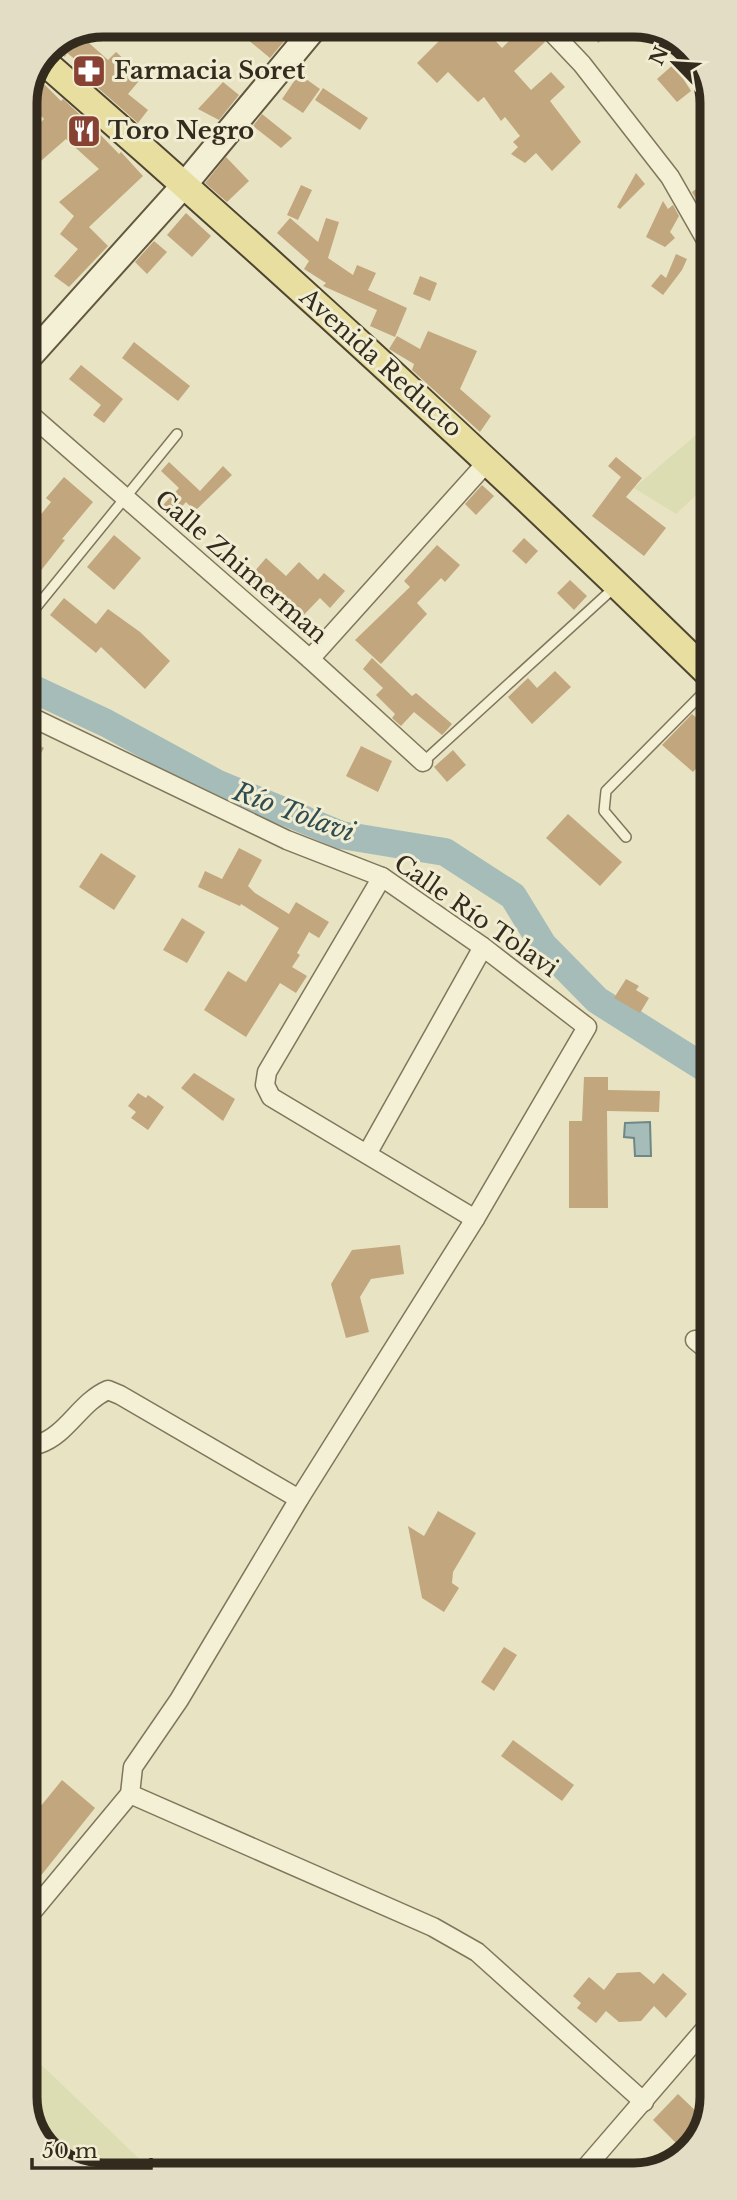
<svg xmlns="http://www.w3.org/2000/svg" width="737" height="2200" viewBox="0 0 737 2200" font-family="'Libre Baskerville',serif">
<style>
.farmland{fill:#dcddb2}
.water{fill:#a5bcb9;stroke:#6d8886;stroke-width:2}
.lines{fill:none;stroke-linecap:round;stroke-linejoin:round}
.river{stroke:#a5bcb9;stroke-width:28}
.building{fill:#c2a67d}
.lane-casing{stroke:#80765c;stroke-width:12}
.street-casing{stroke:#80765c;stroke-width:21}
.secondary-casing{stroke:#62573f;stroke-width:28}
.primary-casing{stroke:#4e4430;stroke-width:30}
.lane{stroke:#f4f0d5;stroke-width:9}
.street{stroke:#f4f0d5;stroke-width:18}
.secondary{stroke:#f4f0d5;stroke-width:24}
.primary{stroke:#e7de9f;stroke-width:26}
.labels{text-anchor:middle;stroke-width:6;stroke-linejoin:round;paint-order:stroke}
.poi-label{font-size:24px;font-weight:bold;fill:#322b1e;stroke:#f1edd2;text-anchor:start}
.street-label{font-size:24px;fill:#322b1e;stroke:#f1edd2}
.water-label{font-size:26px;font-style:italic;fill:#2f4c50;stroke:#f1edd2}
.rim{fill:none;stroke:#322b1e;stroke-width:9}
</style>
<rect width="100%" height="100%" fill="#e8e4c3"/>
<g class="farmland">
<polygon points="710,423 710,482 676,514 634,488"/>
<polygon points="27,2052 27,2051 156,2175 98,2175 52,2156 27,2117"/>
</g>
<polygon class="water" points="650,1122 651,1156 635,1156 634,1138 624,1137 625,1123"/>
<g class="lines">
<polyline class="river" points="25,685 106,723 218,784 341,835 445,852 513,896 543,945 597,1000 711,1072"/>
</g>
<g class="building">
<polygon points="230,25 249,25 265,39 273,31 286,39 270,58"/>
<polygon points="461,25 481,25 502,48 525,25 530,25 545,42 514,71 531,90 551,72 565,87 550,101 581,142 552,171 536,153 525,163 511,154 518,147 513,142 520,136 505,117 501,121 484,97 478,102 448,72 437,83 417,63 446,34 448,37"/>
<polygon points="588,25 624,25 598,43"/>
<polygon points="79,34 108,60 116,52 143,76 128,94 148,110 138,123 90,81 95,75 67,53 65,57 52,46"/>
<polygon points="674,64 691,91 677,102 657,79"/>
<polygon points="299,74 320,89 303,113 282,99"/>
<polygon points="35,75 61,101 63,99 89,123 119,154 121,152 143,176 89,227 108,246 69,287 54,276 78,249 60,234 74,216 59,202 99,169 66,139 34,167 25,159 25,139 44,119 25,99"/>
<polygon points="223,82 239,95 219,120 198,109"/>
<polygon points="323,88 368,118 360,130 315,100"/>
<polygon points="262,114 292,138 281,148 253,126"/>
<polygon points="226,157 249,181 227,202 205,183"/>
<polygon points="636,173 645,184 620,209 617,207"/>
<polygon points="301,185 312,190 298,220 287,215"/>
<polygon points="699,187 710,204 710,224 692,192"/>
<polygon points="663,201 668,209 673,205 679,216 670,232 675,238 665,247 646,237"/>
<polygon points="186,213 211,236 192,257 167,235"/>
<polygon points="290,218 318,242 326,218 339,222 328,258 353,275 357,265 376,273 368,290 407,308 395,337 370,326 377,310 323,286 326,283 304,269 309,261 277,233"/>
<polygon points="154,241 167,252 147,274 135,262"/>
<polygon points="676,254 687,259 682,270 663,295 651,286 661,274 666,278"/>
<polygon points="420,276 437,283 430,301 413,294"/>
<polygon points="428,331 477,351 460,389 491,416 480,432 412,370 414,364 389,349 397,336 420,349"/>
<polygon points="134,342 190,386 178,401 122,358"/>
<polygon points="81,365 123,399 104,423 93,415 101,405 69,379"/>
<polygon points="616,457 642,478 626,497 666,528 644,556 592,516 621,477 608,466"/>
<polygon points="169,462 200,491 223,466 232,475 195,511 186,502 174,515 163,505 179,488 161,471"/>
<polygon points="64,477 93,502 62,539 65,540 39,573 25,562 25,534 51,502 46,498"/>
<polygon points="482,485 494,496 476,515 465,504"/>
<polygon points="114,535 141,558 114,590 87,567"/>
<polygon points="524,538 538,551 526,564 512,551"/>
<polygon points="437,545 460,565 445,582 441,578 417,603 427,614 381,664 355,640 410,587 404,581"/>
<polygon points="266,558 286,576 299,562 318,580 324,573 345,591 330,608 320,598 299,620 266,589 261,594 247,580"/>
<polygon points="570,580 587,596 574,610 557,593"/>
<polygon points="64,598 96,624 108,609 140,632 170,661 145,689 101,647 96,653 50,615"/>
<polygon points="372,658 412,696 416,693 452,724 445,732 442,735 414,712 401,726 392,718 395,714 376,695 383,688 363,669"/>
<polygon points="555,671 571,687 532,724 508,697 528,678 537,688"/>
<polygon points="692,714 711,730 711,752 693,772 662,745"/>
<polygon points="32,741 44,748 25,781 25,752"/>
<polygon points="361,746 392,761 378,792 346,776"/>
<polygon points="453,750 466,765 447,782 434,767"/>
<polygon points="568,814 622,862 600,886 546,838"/>
<polygon points="239,848 262,860 248,886 255,893 289,914 296,902 329,922 319,938 309,932 297,953 300,955 292,967 307,976 296,993 280,983 246,1037 204,1010 228,971 246,982 279,928 241,904 240,906 198,887 205,871 222,879"/>
<polygon points="101,853 136,876 114,910 79,887"/>
<polygon points="182,918 205,932 187,963 163,950"/>
<polygon points="626,979 639,986 636,990 649,998 640,1013 614,998"/>
<polygon points="194,1073 235,1099 223,1121 181,1088"/>
<polygon points="584,1077 608,1077 608,1090 660,1091 659,1112 607,1111 608,1208 569,1208 569,1121 582,1121"/>
<polygon points="138,1093 146,1098 148,1095 164,1107 148,1130 131,1118 136,1112 128,1106"/>
<polygon points="400,1245 404,1274 371,1279 360,1297 369,1332 346,1338 331,1284 352,1250"/>
<polygon points="438,1511 476,1533 453,1572 452,1583 459,1588 444,1612 422,1598 408,1526 424,1536"/>
<polygon points="504,1647 517,1655 494,1691 481,1682"/>
<polygon points="513,1740 574,1785 562,1801 501,1756"/>
<polygon points="62,1780 95,1808 27,1893 27,1823"/>
<polygon points="640,1972 654,1984 663,1973 687,1994 666,2018 654,2006 641,2021 619,2022 606,2011 596,2023 577,2008 581,2003 573,1996 589,1977 604,1990 617,1973"/>
<polygon points="678,2094 701,2116 676,2143 653,2120"/>
</g>
<g class="lines">
<g class="lane-casing">
<g id="lane">
<polyline points="25,621 177,434"/>
<polyline points="423,762 616,586"/>
<polyline points="626,837 604,811 606,791 711,685"/>
</g>
</g>
<g class="street-casing">
<g id="street">
<polyline points="545,25 582,64 670,177 710,247"/>
<polyline points="25,410 310,659 423,762"/>
<polyline points="310,659 488,461"/>
<polyline points="25,714 287,840 382,877 483,947 587,1027 475,1219 299,1499 179,1700 133,1767 130,1794 27,1918"/>
<polyline points="382,877 267,1072 265,1085 271,1097 475,1219"/>
<polyline points="367,1154 483,947"/>
<polyline points="695,1340 712,1354"/>
<path d="M 26,1439 L 39,1444 C 67,1435 80,1402 108,1390 L 120,1395 L 299,1499"/>
<polyline points="130,1794 433,1927 477,1952 644,2102"/>
<polyline points="581,2173 712,2021"/>
</g>
</g>
<g class="secondary-casing">
<polyline id="secondary" points="25,362 185,184 317,25"/>
</g>
<g class="primary-casing">
<path id="primary" d="M 42,60 C 271,259 494,464 711,676"/>
</g>
<use href="#lane" class="lane"/>
<use href="#street" class="street"/>
<use href="#secondary" class="secondary"/>
<use href="#primary" class="primary"/>
</g>
<defs>
<g id="pharmacy-square" transform="scale(1.75)"><rect x="-9" y="-9" width="18" height="18" rx="4" fill="#884233" stroke="#f1edd2"/><path d="M-2-6h4v4h4v4h-4v4h-4v-4h-4v-4h4Z" fill="#fff"/></g>
<g id="restaurant-square" transform="scale(1.75)"><rect x="-9" y="-9" width="18" height="18" rx="4" fill="#884233" stroke="#f1edd2"/><path d="M-5-6h1v4h1v-4h1v4h1v-4h1v5L-1.5 .5V6h-2V.5L-5-1ZM5-6V6H3V1.5H1.5Q1.5-4 5-6Z" fill="#fff"/></g>
</defs>
<g fill-rule="evenodd">
<use href="#pharmacy-square" x="89" y="71"/>
<use href="#restaurant-square" x="84" y="131"/>
</g>
<g class="labels">
<g class="poi-label">
<text x="114" y="79">Farmacia Soret</text>
<text x="108" y="139">Toro Negro</text>
</g>
<g class="street-label">
<text transform="translate(381 363) rotate(42)" y="8">Avenida Reducto</text>
<text transform="translate(241 567) rotate(41)" y="8">Calle Zhimerman</text>
<text transform="translate(476 916) rotate(35)" y="8">Calle Río Tolavi</text>
</g>
<g class="water-label">
<text transform="translate(294 812) rotate(20)" y="9">Río Tolavi</text>
</g>
</g>
<path d="M0 0H737V2200H0ZM103 37H634A66 66 0 0 1 700 103V2097A66 66 0 0 1 634 2163H103A66 66 0 0 1 37 2097V103A66 66 0 0 1 103 37Z" fill="#e2ddc4" fill-rule="evenodd"/>
<path class="rim" d="M103 37H634A66 66 0 0 1 700 103V2097A66 66 0 0 1 634 2163H103A66 66 0 0 1 37 2097V103A66 66 0 0 1 103 37Z"/>
<g transform="translate(674 63) rotate(295)" stroke="#f1edd2" stroke-width="5" paint-order="stroke">
<path d="M0-5L12 26L0 18L-12 26Z" fill="#322b1e"/>
<text y="-10" font-size="19" font-weight="bold" text-anchor="middle" fill="#322b1e">N</text>
</g>
<path d="M32 2158v10h119v-10" fill="none" stroke="#322b1e" stroke-width="3.5"/>
<text x="42" y="2158" font-size="21" fill="#322b1e" stroke="#f1edd2" stroke-width="5" paint-order="stroke">50 m</text>
</svg>
